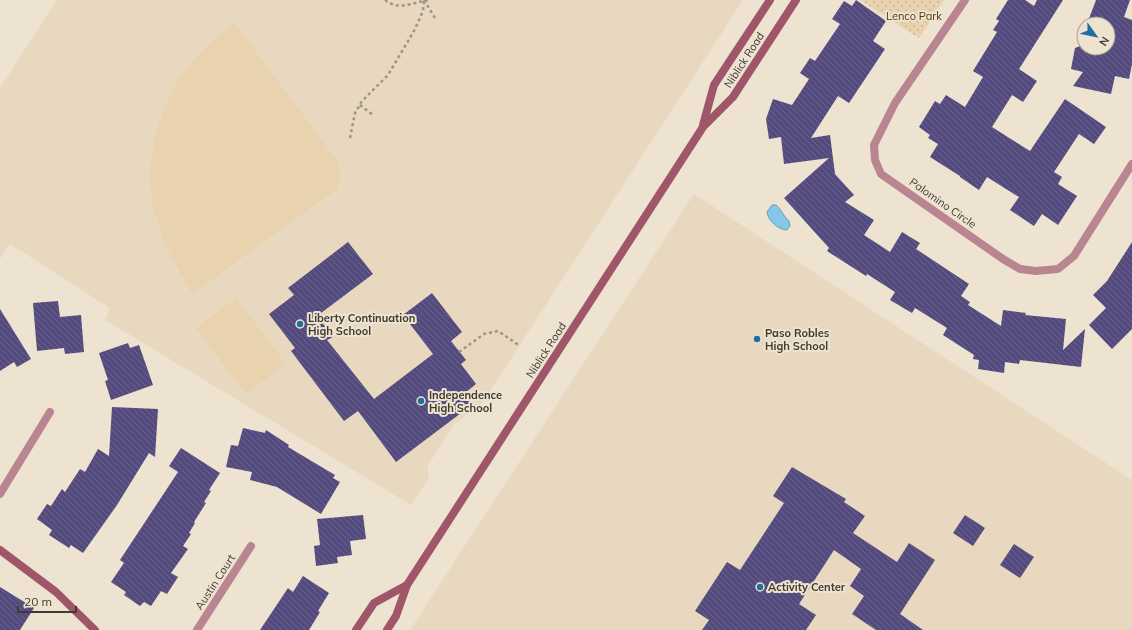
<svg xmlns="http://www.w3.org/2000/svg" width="1132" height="630" viewBox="0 0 1132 630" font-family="Mulish,sans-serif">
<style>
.built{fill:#e8d8bf}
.green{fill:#e9d2ae}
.park{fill:url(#park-dots)}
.water{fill:#85c7ea;stroke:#709db3}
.building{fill:url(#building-back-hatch)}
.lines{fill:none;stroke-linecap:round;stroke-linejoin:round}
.path{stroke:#9e9588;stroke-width:2.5;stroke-dasharray:3 3;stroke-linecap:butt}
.street{stroke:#b88590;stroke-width:8}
.secondary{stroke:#9f5669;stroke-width:8}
.poi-dot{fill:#206fa1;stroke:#eee2d0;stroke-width:1.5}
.labels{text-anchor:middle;stroke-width:4;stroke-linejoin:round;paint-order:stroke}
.park-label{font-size:11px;fill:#51390b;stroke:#eee2d0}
.street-label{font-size:11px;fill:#3f3b33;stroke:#eee2d0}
.poi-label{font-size:11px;font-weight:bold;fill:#3f3b33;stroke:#eee2d0;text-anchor:start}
</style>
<defs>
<pattern id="park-dots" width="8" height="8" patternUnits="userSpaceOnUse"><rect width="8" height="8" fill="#e9d2ae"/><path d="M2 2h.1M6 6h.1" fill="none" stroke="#c9b596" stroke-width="1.8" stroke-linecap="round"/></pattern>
<pattern id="building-back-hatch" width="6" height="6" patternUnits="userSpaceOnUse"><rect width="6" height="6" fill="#534a7e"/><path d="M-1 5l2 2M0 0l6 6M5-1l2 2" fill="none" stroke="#6a628c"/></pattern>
</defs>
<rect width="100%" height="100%" fill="#eee2d0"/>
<g class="built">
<polygon points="57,0 743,0 483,402 454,424 427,467 429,478 411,505 105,320 110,308 10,244 0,259 0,88"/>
<polygon points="694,194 1132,480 1132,630 410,630"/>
</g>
<g class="green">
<polygon points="234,22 338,162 341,175 337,189 192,294 164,243 152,203 150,173 154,141 163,109 179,78 201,52"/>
<polygon points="236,298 286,364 246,394 196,328"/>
</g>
<polygon class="park" points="860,0 944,0 919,38"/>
<path class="water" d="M 772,205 L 776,205 C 782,210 783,216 789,221 L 790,226 L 787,230 C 779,230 768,221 767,212 Z"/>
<g class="building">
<polygon points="856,0 886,21 873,41 885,49 849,103 838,96 811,138 830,135 835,174 854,195 845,202 874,220 864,235 890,252 902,232 920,243 916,249 969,284 961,296 970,302 968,305 1001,326 1003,310 1026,313 1025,315 1066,319 1063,350 1085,329 1081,367 1020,360 1019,364 1005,362 1004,373 978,369 979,360 973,359 974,355 943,335 947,328 915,308 912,313 890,300 895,292 867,274 866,276 827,251 829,248 784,198 829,158 784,164 781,137 769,139 766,119 773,99 792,105 809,79 800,73 810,58 815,61 840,24 832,19 844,1 852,6"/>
<polygon points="1008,0 1025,0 1034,6 1037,0 1063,0 1019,69 1037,81 1023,102 1012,95 992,127 1030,151 1065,99 1106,127 1094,144 1079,134 1054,172 1062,177 1058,184 1077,196 1058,225 1042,214 1034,226 1010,210 1019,197 987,177 979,190 960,177 960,176 930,157 938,144 928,138 930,135 919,127 935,101 940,104 946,95 965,107 983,77 973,71 997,32 993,30 999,21 996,19"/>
<polygon points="1096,0 1130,0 1124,17 1132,20 1132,64 1129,79 1115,76 1111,94 1073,86 1083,72 1071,69 1075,48 1080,46 1084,33 1084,48 1108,48 1108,24 1087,24"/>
<polygon points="348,242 373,274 317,316 333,337 327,340 374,399 433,354 403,315 432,293 462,332 451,341 466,360 461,364 476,384 465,393 473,404 396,462 358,411 344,421 291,351 295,348 269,314 294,295 288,288"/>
<polygon points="1132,242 1132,329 1112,349 1089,325 1106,308 1093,295 1107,281"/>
<polygon points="58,301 60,317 81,315 84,352 65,354 64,348 37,351 33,303"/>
<polygon points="0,309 31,359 17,367 14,362 0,371"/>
<polygon points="128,343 130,348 139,345 153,385 111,400 105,381 108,380 99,353"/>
<polygon points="112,407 158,409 155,457 149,453 117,505 83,553 71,545 69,548 49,535 52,530 37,519 47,504 51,506 62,489 65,492 80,469 85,472 98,449 109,456"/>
<polygon points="243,428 265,433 266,430 289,445 288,447 335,475 333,478 340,482 321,514 277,487 250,480 252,472 226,467 231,445 238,446"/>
<polygon points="181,448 220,473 209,490 211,491 204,502 206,503 194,522 195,523 189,533 191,534 183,546 188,549 171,573 178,577 167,594 161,591 151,606 144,602 140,606 124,595 126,592 111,582 124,563 120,560 178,472 169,466"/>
<polygon points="792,467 846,499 844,502 865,516 853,533 897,562 909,543 935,560 900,614 923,630 876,630 852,614 864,596 850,586 861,569 834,550 799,604 816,615 806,630 702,630 709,620 695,611 727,562 740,570 784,503 773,496"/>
<polygon points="363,515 366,539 350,541 352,555 337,557 338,563 316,566 314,546 320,545 317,519"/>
<polygon points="965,515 985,528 973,546 953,533"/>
<polygon points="1014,544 1034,557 1020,578 1000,565"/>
<polygon points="303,576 329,593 318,611 320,612 309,630 260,630 288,588 293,592"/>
<polygon points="0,587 34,608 20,630 0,630"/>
</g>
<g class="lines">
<g class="path">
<path d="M 385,0 C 399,11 412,3 428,0"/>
<polyline points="424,0 435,18"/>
<polyline points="360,105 373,115"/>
<polyline points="350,138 355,113 362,101 388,75 414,31 423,11 424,1"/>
<polyline points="459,352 484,334 498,331 520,346"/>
</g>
<g class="street">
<polyline points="965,0 895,103 874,145 875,160 881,174 1003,259 1020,269 1036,271 1058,269 1074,256 1132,164"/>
<polyline points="0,494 50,412"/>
<polyline points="197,630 251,546"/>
</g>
<g class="secondary">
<polyline points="703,125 714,85 770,0"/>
<polyline points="0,550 56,592 95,630"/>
<polyline points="356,630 374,603 407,585"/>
<polyline points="387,630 396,616 407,585 703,127 733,97 796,0"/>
</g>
</g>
<g class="poi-dot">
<circle cx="300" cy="324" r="4"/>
<circle cx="757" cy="339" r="4"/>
<circle cx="421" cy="401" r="4"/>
<circle cx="760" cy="587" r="4"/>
</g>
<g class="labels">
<g class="park-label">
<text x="914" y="20">Lenco Park</text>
</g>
<g class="street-label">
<text transform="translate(744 60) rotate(-57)" y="4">Niblick Road</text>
<text transform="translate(943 203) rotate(35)" y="4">Palomino Circle</text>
<text transform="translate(546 350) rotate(-57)" y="4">Niblick Road</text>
<text transform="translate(215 582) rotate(-57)" y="4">Austin Court</text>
</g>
<g class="poi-label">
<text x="308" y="322">Liberty Continuation<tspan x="308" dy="13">High School</tspan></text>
<text x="765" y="337">Paso Robles<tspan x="765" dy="13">High School</tspan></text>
<text x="429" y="399">Independence<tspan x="429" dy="13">High School</tspan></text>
<text x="768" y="591">Activity Center</text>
</g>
</g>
<g transform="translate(1096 36) rotate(123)"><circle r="19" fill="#eee2d0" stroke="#a89f91"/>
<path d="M0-3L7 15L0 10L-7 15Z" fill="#206fa1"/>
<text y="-6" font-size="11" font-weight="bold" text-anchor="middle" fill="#3f3b33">N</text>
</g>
<path d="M18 606v6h58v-6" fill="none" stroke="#3f3b33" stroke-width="2"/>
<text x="24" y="606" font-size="12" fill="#3f3b33" stroke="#eee2d0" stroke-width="3" paint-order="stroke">20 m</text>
</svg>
